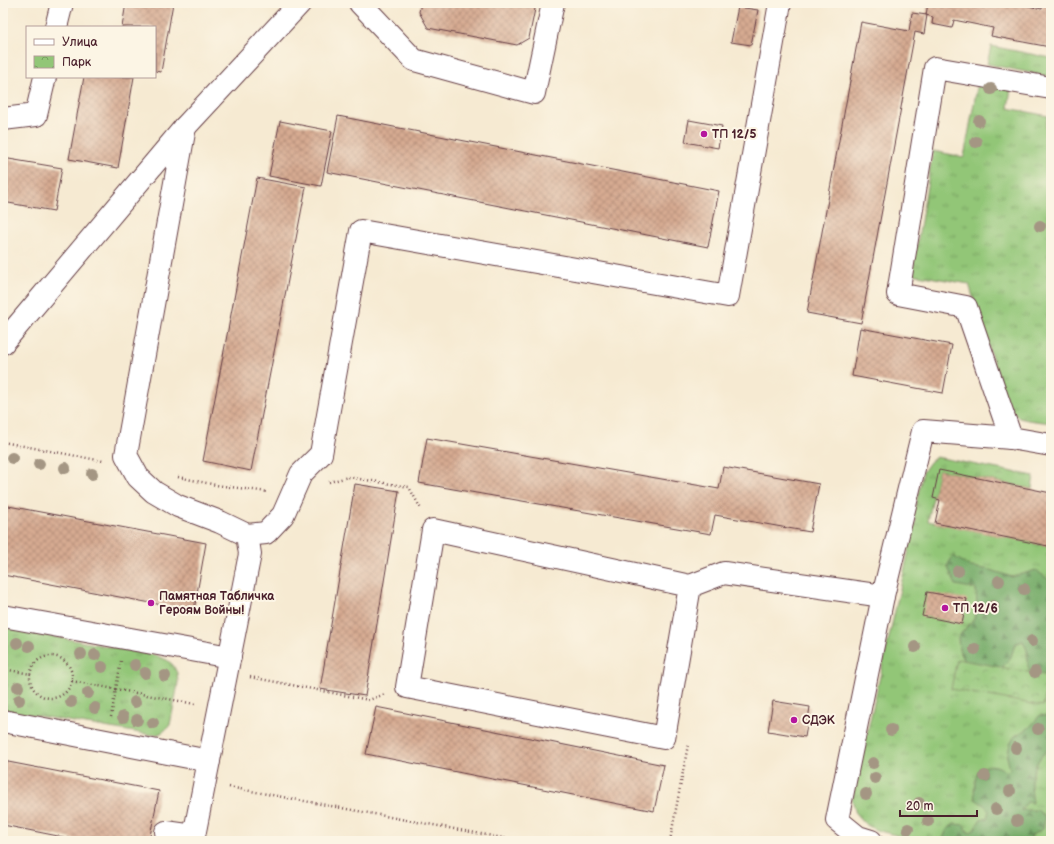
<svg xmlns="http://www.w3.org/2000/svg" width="1054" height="844" viewBox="0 0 1054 844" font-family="'Balsamiq Sans',sans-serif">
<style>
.grass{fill:url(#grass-tufts);stroke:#6e7251}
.forest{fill:url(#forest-firs);stroke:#60654a}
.park{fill:url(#park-crowns);stroke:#6e7251}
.building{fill:url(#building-cross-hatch)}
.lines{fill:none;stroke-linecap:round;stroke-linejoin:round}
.minor-casing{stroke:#643d44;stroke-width:24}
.path{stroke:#643d44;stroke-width:2.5;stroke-dasharray:1 3;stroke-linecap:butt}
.minor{stroke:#fff;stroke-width:22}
.tree{fill:#a49683}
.poi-dot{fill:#b5179e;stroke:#fcf5e5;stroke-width:1.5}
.labels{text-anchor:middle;stroke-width:4;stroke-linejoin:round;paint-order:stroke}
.poi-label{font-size:12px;font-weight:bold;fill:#4a1f2b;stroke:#fcf5e5;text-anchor:start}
</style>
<defs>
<pattern id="grass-tufts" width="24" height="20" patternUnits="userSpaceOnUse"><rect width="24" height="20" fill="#92c677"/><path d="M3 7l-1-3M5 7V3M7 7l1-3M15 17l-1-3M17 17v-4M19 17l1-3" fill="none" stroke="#79a062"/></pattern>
<pattern id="forest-firs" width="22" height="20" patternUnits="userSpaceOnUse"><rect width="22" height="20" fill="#75ab68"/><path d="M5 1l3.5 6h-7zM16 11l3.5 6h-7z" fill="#628b56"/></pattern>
<pattern id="park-crowns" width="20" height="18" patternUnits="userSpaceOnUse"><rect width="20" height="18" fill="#92c677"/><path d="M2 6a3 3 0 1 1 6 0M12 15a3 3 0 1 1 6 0" fill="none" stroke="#79a062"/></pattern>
<pattern id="building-cross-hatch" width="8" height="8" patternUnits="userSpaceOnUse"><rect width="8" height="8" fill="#d6aa91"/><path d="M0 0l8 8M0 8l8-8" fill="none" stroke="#b08a77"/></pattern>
</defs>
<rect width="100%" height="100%" fill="#fcf5e5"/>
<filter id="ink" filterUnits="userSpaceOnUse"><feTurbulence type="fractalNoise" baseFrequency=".025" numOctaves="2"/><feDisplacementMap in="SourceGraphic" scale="8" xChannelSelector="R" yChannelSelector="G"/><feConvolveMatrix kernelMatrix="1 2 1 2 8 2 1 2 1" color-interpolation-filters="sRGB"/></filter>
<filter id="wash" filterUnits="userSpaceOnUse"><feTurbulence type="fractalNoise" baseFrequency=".012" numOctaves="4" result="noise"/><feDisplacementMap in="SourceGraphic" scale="16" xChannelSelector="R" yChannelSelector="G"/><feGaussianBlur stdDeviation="0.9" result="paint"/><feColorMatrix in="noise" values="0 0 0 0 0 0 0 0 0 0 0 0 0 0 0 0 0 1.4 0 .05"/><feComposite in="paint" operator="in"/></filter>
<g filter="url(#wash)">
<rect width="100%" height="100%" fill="#f6ead2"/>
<g class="grass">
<polygon points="991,46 1051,58 1051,77 987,64"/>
<polygon points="978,82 1011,88 1008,108 1048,116 1045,127 1051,128 1051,423 1028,420 1019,418 1007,406 969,284 912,274 933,151 964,157"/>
<polygon points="936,457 1034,476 1032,489 939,470 928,521 1048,546 1051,534 1051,841 918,841 876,830 865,824 856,814 852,799 916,519 913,518 923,472 930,462"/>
<path d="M 3,627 L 154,655 L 167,660 L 173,665 L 177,673 L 178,682 L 177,689 L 170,725 C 165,731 160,735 152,735 L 3,710 Z"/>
</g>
<g class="forest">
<polygon points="953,556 971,567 991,570 1012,577 1036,570 1050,581 1051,580 1051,696 1049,696 1044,688 1032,680 1028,666 1027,650 1023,641 1015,644 1011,657 1000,670 967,665 959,650 958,637 974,619 977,605 976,589 956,585 947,566"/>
<path d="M 1040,715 L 1051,717 L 1051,752 L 1048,750 C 1038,757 1032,771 1031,783 C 1031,789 1032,796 1033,803 L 1027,802 L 1021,810 L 1038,810 L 1045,817 L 1043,829 L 1032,835 L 1030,841 L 942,841 L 947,829 L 954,824 L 964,825 L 969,833 L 974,830 L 980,820 L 987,818 L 989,810 L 984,805 L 975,799 C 973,788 975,779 979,769 C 992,764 996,764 1007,772 L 1010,769 L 1007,757 L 1010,744 L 1015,736 L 1030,727 Z"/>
</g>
<polygon class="park" points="957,659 1049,676 1043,706 951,689"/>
<g id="blocks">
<g class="building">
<polygon points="126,3 173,3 161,72 155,71 155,27 122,27"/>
<polygon points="421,3 530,3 535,9 529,38 517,45 428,28 419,12"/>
<polygon points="928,3 1019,3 1019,4 1042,9 1043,3 1051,4 1051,40 1050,47 991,36 993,28 954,20 952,28 932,24 933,17 926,15"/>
<polygon points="738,7 758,10 751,45 731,42"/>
<polygon points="912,13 927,15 924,34 915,32 861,323 807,313 861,22 909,31"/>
<polygon points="84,77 134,77 118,168 69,159"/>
<polygon points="338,116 719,191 708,247 327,172"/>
<polygon points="689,120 722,126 718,148 685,142"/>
<polygon points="280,121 332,131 321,186 269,176"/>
<polygon points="3,158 62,168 54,211 3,202"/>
<polygon points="257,178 306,187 251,471 203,461"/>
<polygon points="860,328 952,345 943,393 852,376"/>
<polygon points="427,438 719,489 723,467 819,484 810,532 715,515 711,534 419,483"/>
<polygon points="939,470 1051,493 1051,534 1048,546 935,523 940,500 933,498"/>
<polygon points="355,484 399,491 365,696 320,689"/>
<polygon points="3,505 206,543 194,610 151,603 3,575"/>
<polygon points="927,592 967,599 962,624 922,616"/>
<polygon points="773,701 810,707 805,737 768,731"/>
<polygon points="376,707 664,765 654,811 366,754"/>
<polygon points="3,761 159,791 149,841 83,841 3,825"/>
</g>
</g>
</g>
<g filter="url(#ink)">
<use href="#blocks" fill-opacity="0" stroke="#643d44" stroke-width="1"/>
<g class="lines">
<g class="minor-casing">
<g id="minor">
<polyline points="360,3 414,60 534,93 553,3"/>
<polyline points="56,27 62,3"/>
<polyline points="3,119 36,115 45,77"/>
<polyline points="3,343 185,127 300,3"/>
<polyline points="1011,438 966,307 898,294 935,68 1051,88"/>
<polyline points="247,535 266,533 283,515 301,474 321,454 361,231 728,296 780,3"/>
<polyline points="690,586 664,738 407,687 433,530 690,586 724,573 883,596"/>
<polyline points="3,616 230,657"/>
<polyline points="3,721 209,761"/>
<polyline points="166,832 194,836 250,554 247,535 220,522 178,506 154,492 138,477 126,455 185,127"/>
<polyline points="871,841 858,837 837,820 883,596 923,431 1011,438 1051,445"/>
</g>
</g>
<g class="path">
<polyline points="3,442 103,461"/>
<polyline points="178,477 216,485 268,492"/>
<polyline points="329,482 348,477 409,487 421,509"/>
<circle cx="51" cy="677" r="21"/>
<polyline points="3,669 31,674"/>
<polyline points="250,677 369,700 385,694"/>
<polyline points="72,681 195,704"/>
<polyline points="111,717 121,661"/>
<polyline points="229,787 519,841"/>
<polyline points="670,841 688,745"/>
</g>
<use href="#minor" class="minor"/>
</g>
<g class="tree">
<circle cx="991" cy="89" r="6"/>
<circle cx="979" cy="121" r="6"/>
<circle cx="976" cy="142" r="6"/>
<circle cx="1040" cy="226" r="6"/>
<circle cx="12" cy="458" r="6"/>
<circle cx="39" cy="464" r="6"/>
<circle cx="65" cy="468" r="6"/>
<circle cx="92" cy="474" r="6"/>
<circle cx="958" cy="571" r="6"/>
<circle cx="999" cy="581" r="6"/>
<circle cx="1024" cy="589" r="6"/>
<circle cx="993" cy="606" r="6"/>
<circle cx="1032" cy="641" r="6"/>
<circle cx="17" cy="643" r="6"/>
<circle cx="29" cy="646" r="6"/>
<circle cx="915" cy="647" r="6"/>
<circle cx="975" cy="649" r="6"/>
<circle cx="81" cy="654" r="6"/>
<circle cx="95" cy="655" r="6"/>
<circle cx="135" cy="665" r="6"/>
<circle cx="102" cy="667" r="6"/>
<circle cx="1035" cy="672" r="6"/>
<circle cx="145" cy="673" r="6"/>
<circle cx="165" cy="676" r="6"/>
<circle cx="18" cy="687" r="6"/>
<circle cx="88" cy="693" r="6"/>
<circle cx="19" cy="700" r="6"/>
<circle cx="71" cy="702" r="6"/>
<circle cx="135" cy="702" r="6"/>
<circle cx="95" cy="708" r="6"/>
<circle cx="123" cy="717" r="6"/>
<circle cx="137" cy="720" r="6"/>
<circle cx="153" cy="723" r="6"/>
<circle cx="1038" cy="729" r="6"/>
<circle cx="891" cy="730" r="6"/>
<circle cx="1016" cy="748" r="6"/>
<circle cx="873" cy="763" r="6"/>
<circle cx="985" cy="776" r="6"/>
<circle cx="875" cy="778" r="6"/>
<circle cx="1010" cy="791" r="6"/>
<circle cx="866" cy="794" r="6"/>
<circle cx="919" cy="803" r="6"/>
<circle cx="996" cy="809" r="6"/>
<circle cx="928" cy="821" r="6"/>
<circle cx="1017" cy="821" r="6"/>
<circle cx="908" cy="829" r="6"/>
</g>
</g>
<g class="poi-dot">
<circle cx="704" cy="134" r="4"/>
<circle cx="151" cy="603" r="4"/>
<circle cx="945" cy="608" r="4"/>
<circle cx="794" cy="720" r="4"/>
</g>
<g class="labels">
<g class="poi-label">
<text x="712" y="138">ТП 12/5</text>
<text x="159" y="600">Памятная Табличка<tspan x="159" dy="14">Героям Войны!</tspan></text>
<text x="953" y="612">ТП 12/6</text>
<text x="802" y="724">СДЭК</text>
</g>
</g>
<rect width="1054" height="844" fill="none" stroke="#fcf5e5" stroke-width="16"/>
<rect x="26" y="26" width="130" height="52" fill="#fcf5e5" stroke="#b59f9b"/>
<rect x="34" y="39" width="20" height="6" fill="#ffffff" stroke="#b59f9b"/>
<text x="62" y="46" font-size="12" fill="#4a1f2b">Улица</text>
<rect x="34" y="56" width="20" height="12" fill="url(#park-crowns)" stroke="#b59f9b"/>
<text x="62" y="66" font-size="12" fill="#4a1f2b">Парк</text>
<path d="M900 810v6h77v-6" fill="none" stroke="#4a1f2b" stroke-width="2"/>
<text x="906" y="810" font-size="12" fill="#4a1f2b" stroke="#fcf5e5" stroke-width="3" paint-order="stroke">20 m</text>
</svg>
